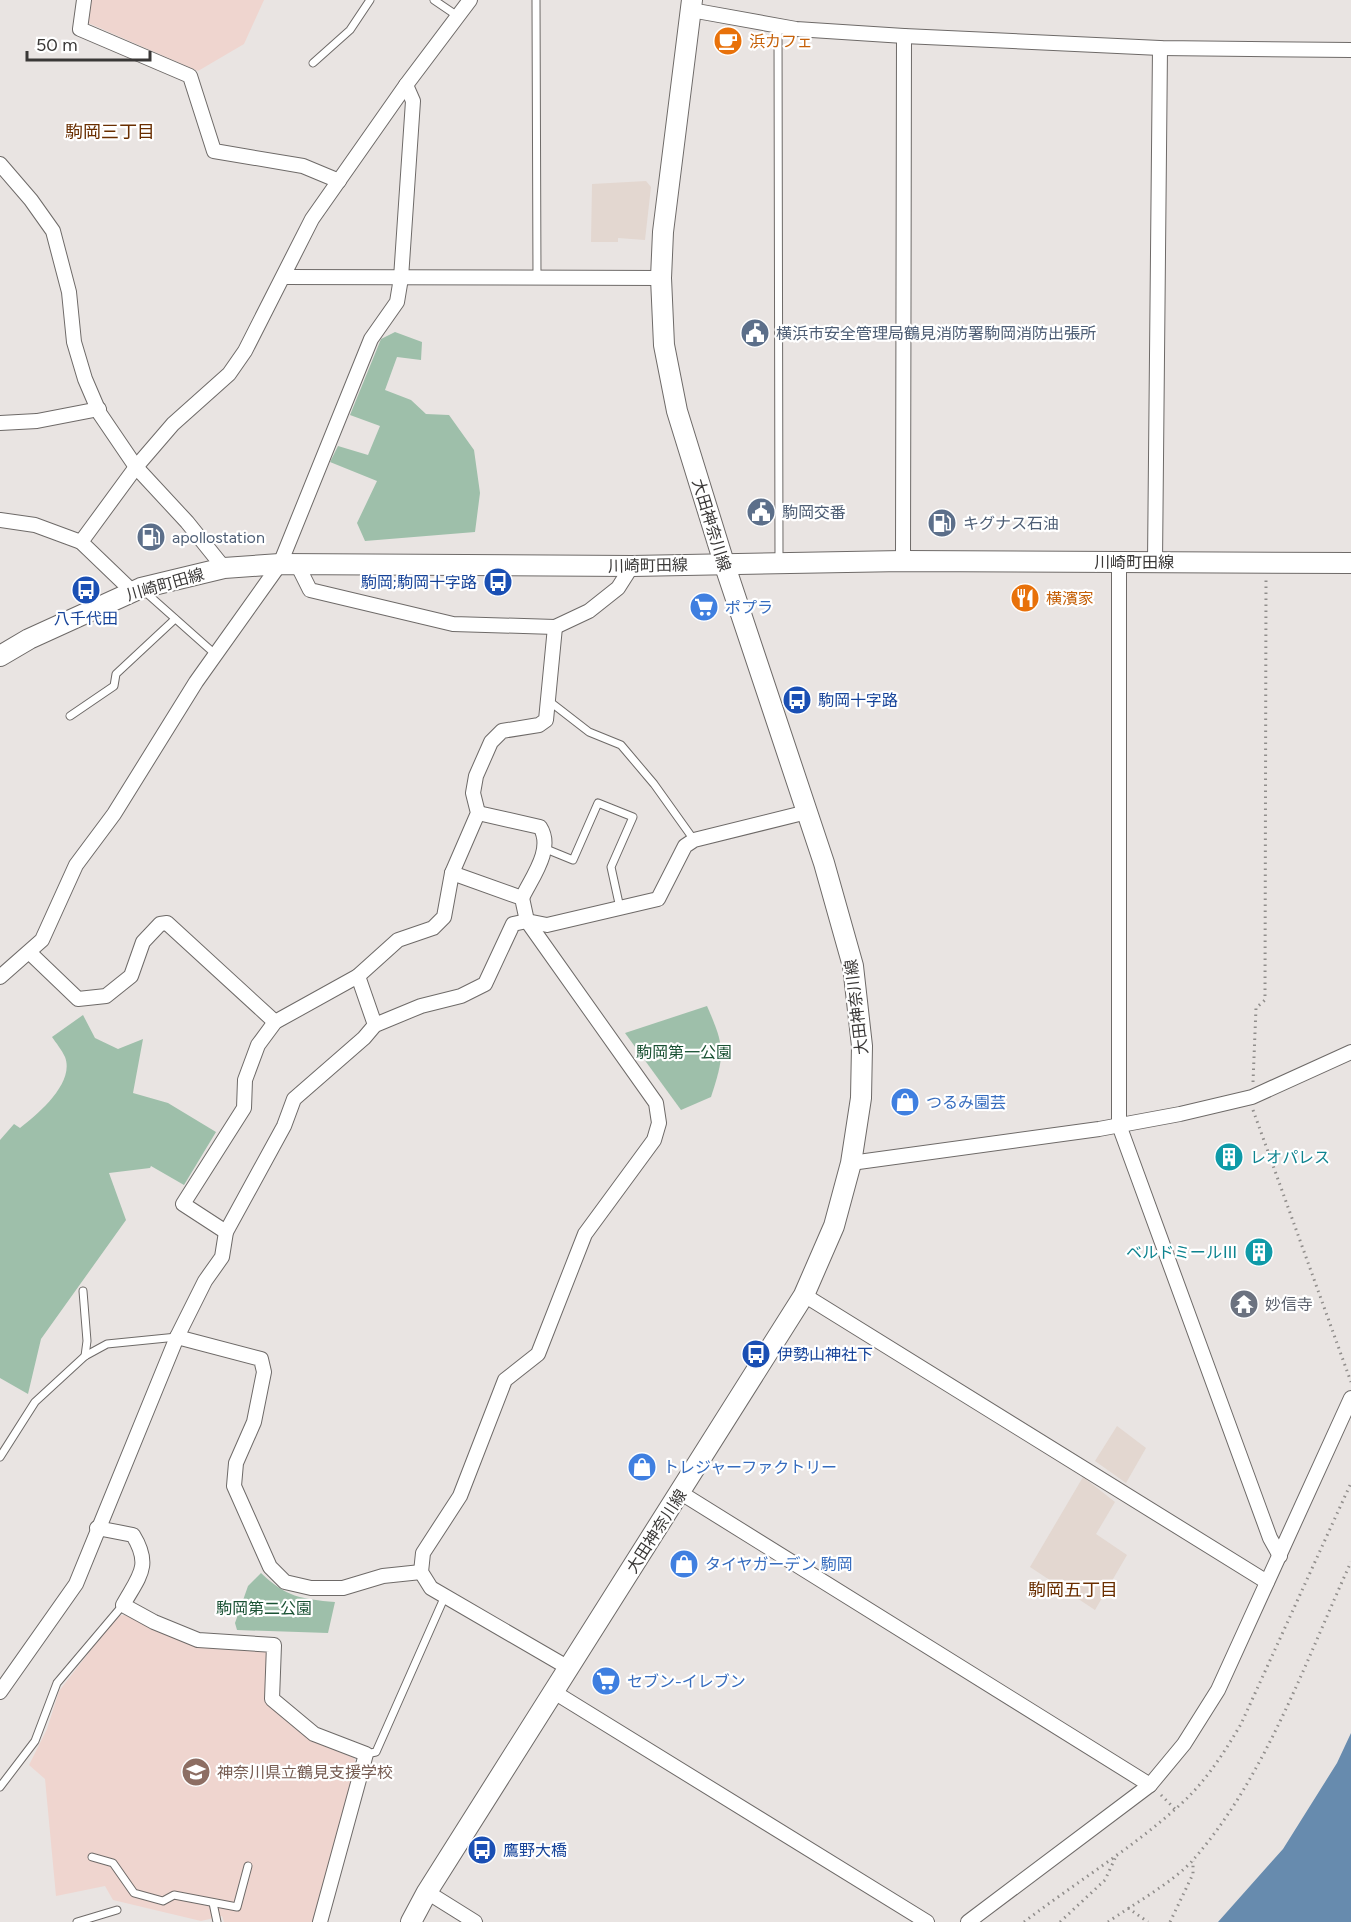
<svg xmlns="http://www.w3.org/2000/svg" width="1351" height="1922" viewBox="0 0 1351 1922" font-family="Figtree,'Noto Sans JP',sans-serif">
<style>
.built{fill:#e3d7d0}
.education{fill:#efd5cf}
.green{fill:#9ebfaa}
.water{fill:#678bae}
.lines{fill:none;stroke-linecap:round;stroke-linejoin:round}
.service-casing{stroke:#6e6a68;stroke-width:9}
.minor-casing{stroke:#6e6a68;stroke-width:16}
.secondary-casing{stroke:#6e6a68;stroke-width:22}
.path{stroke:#908d8b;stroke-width:3;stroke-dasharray:1.5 4.5;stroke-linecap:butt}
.service{stroke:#fff;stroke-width:7}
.minor{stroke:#fff;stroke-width:14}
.secondary{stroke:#fff;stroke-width:20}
.labels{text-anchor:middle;stroke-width:4.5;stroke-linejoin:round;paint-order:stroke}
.food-label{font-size:16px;fill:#c56008;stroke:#fff;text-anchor:start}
.service-label{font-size:16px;fill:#4e5e75;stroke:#fff;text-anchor:start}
.street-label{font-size:16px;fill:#3a3837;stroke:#fff}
.transit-label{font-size:16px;fill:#164399;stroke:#fff;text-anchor:start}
.shop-label{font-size:16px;fill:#366cbe;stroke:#fff;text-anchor:start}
.park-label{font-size:16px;fill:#1a5234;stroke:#fff}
.culture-label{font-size:16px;fill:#0d838f;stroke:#fff;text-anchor:start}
.worship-label{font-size:16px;fill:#5b616d;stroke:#fff;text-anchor:start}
.education-label{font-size:16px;fill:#785e54;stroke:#fff;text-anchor:start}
.neighbourhood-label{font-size:18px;fill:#692e00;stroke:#fff}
</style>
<rect width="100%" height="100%" fill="#e9e4e2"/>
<g class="built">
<polygon points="646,181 651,187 645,240 618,238 618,242 591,242 592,184"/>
<polygon points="1117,1426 1146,1448 1126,1483 1095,1461"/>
<polygon points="1083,1477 1115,1502 1096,1534 1127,1555 1095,1610 1030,1567"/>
</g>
<g class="education">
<polygon points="91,0 264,0 244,44 198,71 86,22"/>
<polygon points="125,1615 175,1638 220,1648 262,1650 269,1654 267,1700 280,1716 311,1740 354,1758 357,1765 313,1922 224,1922 222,1916 201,1921 113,1900 105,1886 56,1896 45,1779 29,1765 47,1729 59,1691 117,1616"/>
</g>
<g class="green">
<polygon points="395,332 422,342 421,360 397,357 385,390 411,400 426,414 449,415 474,450 480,493 475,532 365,541 357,523 377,481 330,462 338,446 368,455 380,426 350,415 381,339"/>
<path d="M 707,1006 C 725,1047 725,1054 711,1097 L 681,1110 L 625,1033 Z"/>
<path d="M 83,1015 L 95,1038 L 118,1049 L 143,1039 L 133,1093 L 168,1103 L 216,1132 L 184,1185 L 151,1166 L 150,1168 L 109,1173 L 126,1220 L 41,1339 L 28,1394 L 0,1378 L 0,1140 L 14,1124 L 20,1128 C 38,1114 75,1083 65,1057 C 62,1050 56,1043 52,1037 Z"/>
<path d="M 261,1573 C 286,1597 301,1599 335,1602 L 328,1633 L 237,1630 L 235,1623 L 248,1586 Z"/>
</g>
<polygon class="water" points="1351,1733 1351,1922 1218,1922 1283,1849 1337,1763"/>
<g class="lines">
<g class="service-casing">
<g id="service">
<polyline points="434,0 459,17"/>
<polyline points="536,0 537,278"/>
<polyline points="778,26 779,560"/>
<polyline points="313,63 350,30 370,0"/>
<polyline points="143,590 215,654"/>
<polyline points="549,701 589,732 621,745 654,784 694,840"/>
<polyline points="70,716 114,686 116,674 175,619"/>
<polyline points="546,849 573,860 598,803 633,817 611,867 620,908"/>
<polyline points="83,1291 87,1341 85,1356"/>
<polyline points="0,1457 35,1402 85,1356 107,1344 177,1337"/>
<polyline points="366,1754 376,1752 445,1596"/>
<polyline points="0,1787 35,1741 57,1683 123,1605"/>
<polyline points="92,1857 113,1863 134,1893 163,1901 174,1895 237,1907 248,1866"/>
<polyline points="213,1903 217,1922"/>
<polyline points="77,1922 117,1910"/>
</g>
</g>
<g class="minor-casing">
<g id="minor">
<polyline points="84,0 80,29 190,76 214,151 303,166 339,181"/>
<polyline points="691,10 796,29 904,36 1160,48 1351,50"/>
<polyline points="0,164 31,200 53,231 69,292 74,342 85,379 100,414 136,467 187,522 224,568"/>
<polyline points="284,277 661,278"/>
<polyline points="0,423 37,421 99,409"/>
<polyline points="0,520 35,525 81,542"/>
<polyline points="903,561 904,36"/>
<polyline points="1119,562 1119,1125 1270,1538 1280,1556"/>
<polyline points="1155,562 1160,48"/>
<polyline points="297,564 310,590 453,624 555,627 589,611 618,588 632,566"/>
<polyline points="132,591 81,542 136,467 173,424 229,374 245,351 312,219 406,85 470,0"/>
<path d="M 478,813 L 540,827 C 554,849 532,877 522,898"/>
<polyline points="452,873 522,898 527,921 656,1103 659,1123 654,1140 585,1234 538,1354 505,1380 460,1496 423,1553 421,1572 431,1588 567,1667"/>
<polyline points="30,953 78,999 106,996 131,976 143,942 160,924 167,923 275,1022"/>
<polyline points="358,976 375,1025"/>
<polyline points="0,977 42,940 76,865 114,814 196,682 280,564 371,339 397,302 401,278 413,101 406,85"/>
<polyline points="851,1163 1099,1129 1180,1114 1252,1097 1351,1052"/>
<polyline points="226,1232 183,1204 244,1108 245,1080 258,1045 275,1022 358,976 398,940 433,928 444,917 452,873 478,813 473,793 476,776 491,742 502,731 539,725 546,720 555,627"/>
<polyline points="804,1295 1267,1582"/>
<polyline points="177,1337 261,1359 264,1372 254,1422 236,1463 234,1486 270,1567 285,1582 311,1588 343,1588 383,1576 421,1572"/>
<polyline points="681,1493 1150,1785"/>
<path d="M 97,1528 L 133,1535 C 152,1566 139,1576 123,1605 L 154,1622 L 198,1640 L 274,1645 L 272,1699 L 314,1734 L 366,1754 L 320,1922"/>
<polyline points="0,1692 76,1584 177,1337 205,1281 222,1257 226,1232 284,1126 294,1099 364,1038 375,1025 421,1006 461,996 485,984 513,924 527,921 547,925 658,899 685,846 694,840 807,812"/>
<polyline points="554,1692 927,1922"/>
<polyline points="427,1892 475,1922"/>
<polyline points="968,1922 1150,1785 1184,1744 1218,1690 1351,1398"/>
</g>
</g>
<g class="secondary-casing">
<g id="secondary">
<polyline points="0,656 29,639 141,588 224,568 280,564 632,566 903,561 1351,563"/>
<polyline points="411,1922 427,1892 804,1295 834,1226 851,1163 861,1098 862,1046 853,966 824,863 724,563 677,411 664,345 661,278 663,232 692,0"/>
</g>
</g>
<g class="path">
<polyline points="1253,1082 1256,1008 1265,1000 1266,580"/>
<polyline points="1253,1110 1351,1382"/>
<polyline points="1161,1795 1175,1809"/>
<polyline points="1128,1908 1148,1922"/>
<path d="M 1024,1922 C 1075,1883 1134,1847 1181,1804 C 1206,1781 1224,1753 1241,1724 L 1351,1483"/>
<polyline points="1060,1922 1105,1880 1117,1854"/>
<path d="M 1108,1922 C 1132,1905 1175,1881 1193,1860 C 1265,1778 1306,1660 1351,1562"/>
<polyline points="1170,1922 1193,1874 1193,1861"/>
</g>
<use href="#service" class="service"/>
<use href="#minor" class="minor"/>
<use href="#secondary" class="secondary"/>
</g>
<defs>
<g id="cafe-disc" transform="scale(1.5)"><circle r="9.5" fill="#e8710a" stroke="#fff"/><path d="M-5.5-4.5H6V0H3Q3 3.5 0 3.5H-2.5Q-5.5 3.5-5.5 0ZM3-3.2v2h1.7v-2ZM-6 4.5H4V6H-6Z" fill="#fff"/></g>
<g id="civic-disc" transform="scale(1.5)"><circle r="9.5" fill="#5c6f8a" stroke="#fff"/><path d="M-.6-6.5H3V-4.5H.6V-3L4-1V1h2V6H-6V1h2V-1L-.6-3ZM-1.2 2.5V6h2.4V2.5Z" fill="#fff"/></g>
<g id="fuel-disc" transform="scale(1.5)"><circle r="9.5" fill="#5c6f8a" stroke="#fff"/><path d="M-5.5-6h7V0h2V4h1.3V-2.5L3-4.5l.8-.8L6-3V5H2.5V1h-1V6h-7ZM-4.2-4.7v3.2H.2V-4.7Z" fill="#fff"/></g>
<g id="bus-disc" transform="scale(1.5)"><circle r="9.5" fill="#1a4fb4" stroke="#fff"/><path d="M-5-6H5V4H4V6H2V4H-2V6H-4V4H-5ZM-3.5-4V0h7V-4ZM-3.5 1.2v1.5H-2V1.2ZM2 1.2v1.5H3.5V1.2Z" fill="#fff"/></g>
<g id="restaurant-disc" transform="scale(1.5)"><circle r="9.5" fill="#e8710a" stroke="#fff"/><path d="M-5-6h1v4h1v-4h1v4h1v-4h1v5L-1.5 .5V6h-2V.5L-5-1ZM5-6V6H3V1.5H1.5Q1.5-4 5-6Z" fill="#fff"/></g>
<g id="supermarket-disc" transform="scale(1.5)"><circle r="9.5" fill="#3f7fe0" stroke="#fff"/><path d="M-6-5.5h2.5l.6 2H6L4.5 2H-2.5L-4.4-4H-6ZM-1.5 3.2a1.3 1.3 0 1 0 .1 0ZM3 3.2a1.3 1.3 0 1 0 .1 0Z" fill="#fff"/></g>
<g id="shop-disc" transform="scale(1.5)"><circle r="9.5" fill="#3f7fe0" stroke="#fff"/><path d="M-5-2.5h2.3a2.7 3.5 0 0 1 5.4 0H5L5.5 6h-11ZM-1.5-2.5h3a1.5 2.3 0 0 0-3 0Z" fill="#fff"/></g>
<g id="building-disc" transform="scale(1.5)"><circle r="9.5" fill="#0f9aa8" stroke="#fff"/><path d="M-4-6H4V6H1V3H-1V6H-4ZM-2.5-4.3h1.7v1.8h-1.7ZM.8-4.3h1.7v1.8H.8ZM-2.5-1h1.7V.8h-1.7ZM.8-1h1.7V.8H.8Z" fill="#fff"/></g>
<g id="temple-disc" transform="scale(1.5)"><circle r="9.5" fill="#6b7280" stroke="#fff"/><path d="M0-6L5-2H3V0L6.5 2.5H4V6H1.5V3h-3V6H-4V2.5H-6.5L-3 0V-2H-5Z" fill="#fff"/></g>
<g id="school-disc" transform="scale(1.5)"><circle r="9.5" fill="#8d6e63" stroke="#fff"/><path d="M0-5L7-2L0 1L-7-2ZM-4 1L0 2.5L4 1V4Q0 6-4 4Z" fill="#fff"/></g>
</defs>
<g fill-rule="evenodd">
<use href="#cafe-disc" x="728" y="41"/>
<use href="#civic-disc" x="755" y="333"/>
<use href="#civic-disc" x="761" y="512"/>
<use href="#fuel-disc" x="942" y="523"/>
<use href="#fuel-disc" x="151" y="537"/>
<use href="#bus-disc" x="498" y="582"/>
<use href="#bus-disc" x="86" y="590"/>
<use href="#restaurant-disc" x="1025" y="598"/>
<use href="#supermarket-disc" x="704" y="607"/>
<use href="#bus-disc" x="797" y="700"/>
<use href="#shop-disc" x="905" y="1102"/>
<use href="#building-disc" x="1229" y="1157"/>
<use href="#building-disc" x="1259" y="1252"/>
<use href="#temple-disc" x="1244" y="1304"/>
<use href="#bus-disc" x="756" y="1354"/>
<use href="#shop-disc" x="642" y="1467"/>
<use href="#shop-disc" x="684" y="1564"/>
<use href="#supermarket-disc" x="606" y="1681"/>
<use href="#school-disc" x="196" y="1772"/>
<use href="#bus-disc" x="482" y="1850"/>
</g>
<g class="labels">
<g class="food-label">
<text x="749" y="47">浜カフェ</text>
<text x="1046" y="604">横濱家</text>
</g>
<g class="service-label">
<text x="776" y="339">横浜市安全管理局鶴見消防署駒岡消防出張所</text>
<text x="782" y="518">駒岡交番</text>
<text x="963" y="529">キグナス石油</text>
<text x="172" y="543">apollostation</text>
</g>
<g class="street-label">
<text transform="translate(712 525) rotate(73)" y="6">大田神奈川線</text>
<text x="1134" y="568">川崎町田線</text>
<text transform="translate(648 565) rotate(-1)" y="6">川崎町田線</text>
<text transform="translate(165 584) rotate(-16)" y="6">川崎町田線</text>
<text transform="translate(856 1007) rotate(-97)" y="6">大田神奈川線</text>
<text transform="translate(656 1531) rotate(-57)" y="6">大田神奈川線</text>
</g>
<g class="transit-label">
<text x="477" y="588" text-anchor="end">駒岡;駒岡十字路</text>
<text x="86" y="624" text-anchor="middle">八千代田</text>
<text x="818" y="706">駒岡十字路</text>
<text x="777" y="1360">伊勢山神社下</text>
<text x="503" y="1856">鷹野大橋</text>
</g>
<g class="shop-label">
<text x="725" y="613">ポプラ</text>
<text x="926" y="1108">つるみ園芸</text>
<text x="663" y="1473">トレジャーファクトリー</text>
<text x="705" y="1570">タイヤガーデン 駒岡</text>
<text x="627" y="1687">セブン-イレブン</text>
</g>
<g class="park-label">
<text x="684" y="1058">駒岡第一公園</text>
<text x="264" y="1614">駒岡第二公園</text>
</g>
<g class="culture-label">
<text x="1250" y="1163">レオパレス</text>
<text x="1238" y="1258" text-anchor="end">ベルドミールⅢ</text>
</g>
<g class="worship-label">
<text x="1265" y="1310">妙信寺</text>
</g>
<g class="education-label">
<text x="217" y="1778">神奈川県立鶴見支援学校</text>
</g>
<g class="neighbourhood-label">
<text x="110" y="138">駒岡三丁目</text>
<text x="1073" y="1596">駒岡五丁目</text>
</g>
</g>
<path d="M27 51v9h123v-9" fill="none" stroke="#3a3837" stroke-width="3"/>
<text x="36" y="51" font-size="18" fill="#3a3837" stroke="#ffffff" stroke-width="4.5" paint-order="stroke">50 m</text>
</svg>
